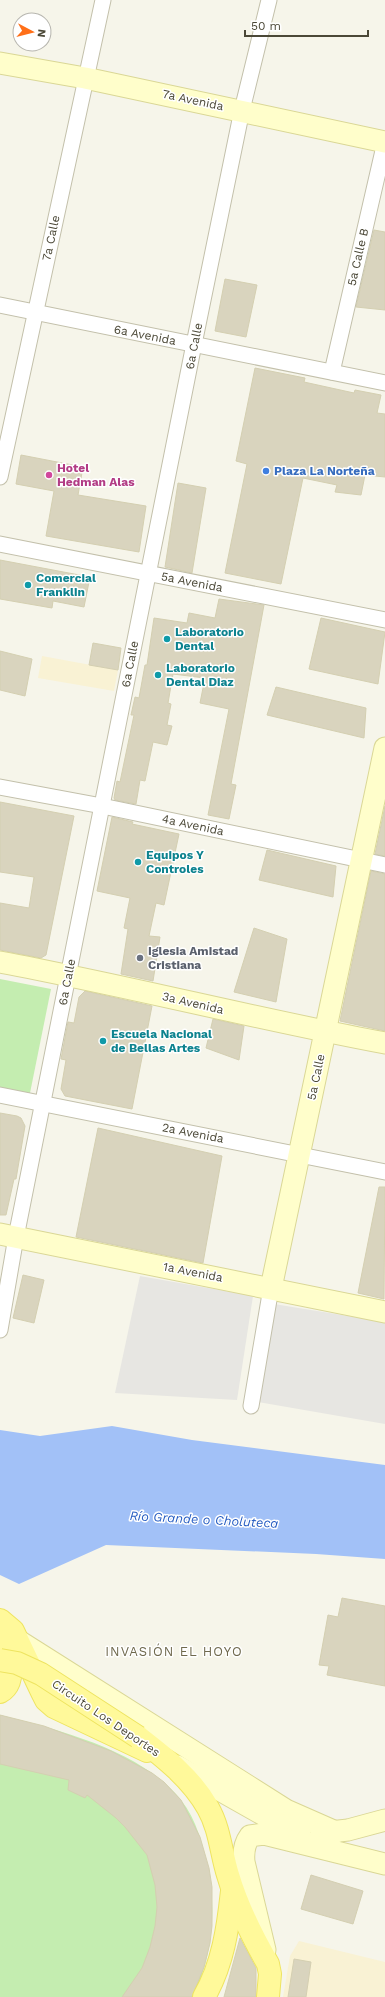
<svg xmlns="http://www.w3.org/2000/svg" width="385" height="1997" viewBox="0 0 385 1997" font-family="'Work Sans',sans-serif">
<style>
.commercial{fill:#f9f2d4}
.green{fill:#c4edb0}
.parking{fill:#e7e6e2}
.water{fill:#a2c1f7}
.building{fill:#d9d4be;stroke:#d4cfb1}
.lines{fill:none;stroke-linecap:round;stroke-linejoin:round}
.street-casing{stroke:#c3c0ab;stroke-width:17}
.secondary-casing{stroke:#dad796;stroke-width:23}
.primary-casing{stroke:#eee460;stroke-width:24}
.street{stroke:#fff;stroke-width:15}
.secondary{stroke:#fffecb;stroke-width:21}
.primary{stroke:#fff99a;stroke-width:22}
.primary-bridge-casing{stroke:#eee460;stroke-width:24;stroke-linecap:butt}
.primary-bridge{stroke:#fff99a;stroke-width:22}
.shop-dot{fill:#3f7fe0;stroke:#fff;stroke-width:1.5}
.hotel-dot{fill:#d1479c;stroke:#fff;stroke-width:1.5}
.culture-dot{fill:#0f9aa8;stroke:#fff;stroke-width:1.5}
.worship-dot{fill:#6b7280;stroke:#fff;stroke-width:1.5}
.labels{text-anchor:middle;stroke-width:3;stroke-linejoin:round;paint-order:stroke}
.street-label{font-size:12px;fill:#4b4837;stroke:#fff}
.hotel-label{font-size:12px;font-weight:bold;fill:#b23c85;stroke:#fff;text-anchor:start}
.shop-label{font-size:12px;font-weight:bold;fill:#366cbe;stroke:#fff;text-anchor:start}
.culture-label{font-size:12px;font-weight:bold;fill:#0d838f;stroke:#fff;text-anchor:start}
.worship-label{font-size:12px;font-weight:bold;fill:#5b616d;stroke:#fff;text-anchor:start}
.water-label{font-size:13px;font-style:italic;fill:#255cc2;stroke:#fff}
.neighbourhood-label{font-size:13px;letter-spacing:1px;fill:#6f694d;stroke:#fff}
</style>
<rect width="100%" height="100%" fill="#f6f5ea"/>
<g class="commercial">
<polygon points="42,656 118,670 114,691 38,678"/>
<polygon points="299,1941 385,1962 385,1997 283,1997 290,1956"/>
</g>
<g class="green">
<polygon points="0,979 51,989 30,1093 0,1087"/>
<path d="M 0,1715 C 59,1730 141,1750 181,1800 C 197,1820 203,1846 208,1870 C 217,1912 212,1958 193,1997 L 0,1997 Z"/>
</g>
<g class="parking">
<polygon points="140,1276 253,1296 237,1400 115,1393"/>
<polygon points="274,1304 385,1322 385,1424 258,1402"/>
</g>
<polygon class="water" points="112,1426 192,1440 385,1465 385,1559 316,1554 106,1545 19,1584 0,1575 0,1430 40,1436"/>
<g class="building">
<polygon points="374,230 385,232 385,310 356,307"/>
<polygon points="225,279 257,285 246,337 215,331"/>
<polygon points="255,368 305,378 304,382 354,393 355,390 381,395 377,413 385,414 385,477 365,475 361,495 335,492 337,485 303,478 281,584 225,573 247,464 236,461"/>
<polygon points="21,455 83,467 78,495 146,506 139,552 46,536 54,491 16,484"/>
<polygon points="178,483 206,488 192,573 165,567"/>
<polygon points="0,560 90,577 84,607 53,601 52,608 0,599"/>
<polygon points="219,599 264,605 231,784 236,785 229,819 208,815 229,709 200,703 205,678 173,674 168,703 171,704 167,725 172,726 167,745 153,742 145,781 140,780 136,804 115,800 114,798 117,781 120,782 134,715 131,715 135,697 139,698 145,665 147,665 154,618 187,623 189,613 215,618"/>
<polygon points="321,618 385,632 378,684 309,669"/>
<polygon points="93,643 121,648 118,670 89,665"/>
<polygon points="0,651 32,659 25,696 0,690"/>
<polygon points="276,687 366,708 364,738 267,715"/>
<polygon points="0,802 74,816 46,955 41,958 0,950 0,903 29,908 34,877 0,872"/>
<polygon points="385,806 385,856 375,854"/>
<polygon points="112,817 133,822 132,824 179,834 164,905 156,903 149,936 160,937 153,981 121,974 128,929 124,928 130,898 97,891"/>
<polygon points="267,850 336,866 333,897 259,880"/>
<polygon points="371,871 385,874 385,1031 340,1021"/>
<polygon points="254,928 287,939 276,1002 234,992"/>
<polygon points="85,991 152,1006 132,1109 65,1096 61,1089 66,1060 61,1059 68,1022 74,1023 79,997"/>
<polygon points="213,1019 244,1026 239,1060 206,1048"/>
<polygon points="0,1113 17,1116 21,1118 25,1126 16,1179 14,1179 6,1215 0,1215"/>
<polygon points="98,1128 222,1156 203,1263 76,1237"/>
<polygon points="379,1187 385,1187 384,1299 358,1293"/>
<polygon points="23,1275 44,1280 34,1323 13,1318"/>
<polygon points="342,1598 385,1606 385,1686 327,1675 329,1666 319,1665 328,1615 338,1617"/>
<polygon points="0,1715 44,1726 111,1751 152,1773 164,1782 181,1800 200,1837 209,1868 212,1887 212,1926 210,1943 204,1967 192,1997 122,1997 142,1968 150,1947 155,1926 157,1907 155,1885 147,1855 125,1827 116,1818 87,1795 85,1798 68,1790 69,1780 0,1764"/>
<polygon points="311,1875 363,1891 353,1924 301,1909"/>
<polygon points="240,1938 256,1968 256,1997 224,1997"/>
<polygon points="294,1959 311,1962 306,1997 288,1997"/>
</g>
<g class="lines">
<g class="street-casing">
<g id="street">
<polyline points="0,305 385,383"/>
<polyline points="332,372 385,142"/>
<polyline points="0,477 103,0"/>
<polyline points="0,544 385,620"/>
<polyline points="0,787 102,806 385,865"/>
<polyline points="0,1095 385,1172"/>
<polyline points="0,1330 16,1237 194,344 242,110 269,0"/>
<polyline points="251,1406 271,1288"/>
</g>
</g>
<g class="secondary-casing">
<g id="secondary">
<polyline points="0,63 85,78 385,142"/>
<path d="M 0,962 C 129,986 256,1019 385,1043"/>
<polyline points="0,1234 385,1312"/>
<polyline points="271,1288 385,748"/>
<polyline points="19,1641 286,1810 336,1832"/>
<polyline points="177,1766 301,1836"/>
<polyline points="321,1833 348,1830 385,1820"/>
<path d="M 265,1950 L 244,1862 C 243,1852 244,1844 250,1836 L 264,1834 L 385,1864"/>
</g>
</g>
<g class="primary-casing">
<g id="primary">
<polyline points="0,1620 13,1631 42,1692 46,1700 54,1707 147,1751"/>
<path d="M 0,1641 C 9,1654 18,1682 0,1692"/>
<path d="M 138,1737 C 164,1757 192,1779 208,1808 C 220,1829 221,1853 228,1875 C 237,1906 252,1936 268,1964 L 270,1974 L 268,1997"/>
<path d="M 204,1997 C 223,1964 228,1928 232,1891"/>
</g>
</g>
<use href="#street" class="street"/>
<use href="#secondary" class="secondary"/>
<use href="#primary" class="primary"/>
<g class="primary-bridge-casing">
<polyline id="primary-bridge" points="0,1660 17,1663 41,1674 138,1737"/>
</g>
<use href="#primary-bridge" class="primary-bridge"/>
</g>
<circle class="shop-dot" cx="266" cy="471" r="4"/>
<circle class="hotel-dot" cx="49" cy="475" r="4"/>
<g class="culture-dot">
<circle cx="28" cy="585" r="4"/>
<circle cx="167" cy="639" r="4"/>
<circle cx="158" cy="675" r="4"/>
<circle cx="138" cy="862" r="4"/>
<circle cx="103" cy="1041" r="4"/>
</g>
<circle class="worship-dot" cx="140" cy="958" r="4"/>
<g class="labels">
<g class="street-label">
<text transform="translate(193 100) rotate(12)" y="4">7a Avenida</text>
<text transform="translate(51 238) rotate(-78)" y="4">7a Calle</text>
<text transform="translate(358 257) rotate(-77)" y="4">5a Calle B</text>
<text transform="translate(145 335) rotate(11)" y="4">6a Avenida</text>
<text transform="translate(194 346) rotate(-79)" y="4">6a Calle</text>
<text transform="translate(192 582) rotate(11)" y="4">5a Avenida</text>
<text transform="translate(130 664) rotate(-79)" y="4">6a Calle</text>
<text transform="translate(193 825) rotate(12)" y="4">4a Avenida</text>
<text transform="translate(67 982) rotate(-79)" y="4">6a Calle</text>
<text transform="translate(193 1003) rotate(13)" y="4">3a Avenida</text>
<text transform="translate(316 1077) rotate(-78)" y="4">5a Calle</text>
<text transform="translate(193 1133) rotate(11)" y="4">2a Avenida</text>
<text transform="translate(193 1272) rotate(11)" y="4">1a Avenida</text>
<text transform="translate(106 1718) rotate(34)" y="4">Circuito Los Deportes</text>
</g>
<g class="hotel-label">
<text x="57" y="472">Hotel<tspan x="57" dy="14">Hedman Alas</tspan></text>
</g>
<g class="shop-label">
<text x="274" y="475">Plaza La Norteña</text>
</g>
<g class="culture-label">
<text x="36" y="582">Comercial<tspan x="36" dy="14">Franklin</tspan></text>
<text x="175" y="636">Laboratorio<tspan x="175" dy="14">Dental</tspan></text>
<text x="166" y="672">Laboratorio<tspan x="166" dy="14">Dental Diaz</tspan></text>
<text x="146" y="859">Equipos Y<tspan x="146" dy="14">Controles</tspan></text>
<text x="111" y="1038">Escuela Nacional<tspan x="111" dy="14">de Bellas Artes</tspan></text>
</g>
<g class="worship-label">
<text x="148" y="955">Iglesia Amistad<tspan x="148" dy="14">Cristiana</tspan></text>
</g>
<g class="water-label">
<text transform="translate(204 1519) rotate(3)" y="5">Río Grande o Choluteca</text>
</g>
<g class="neighbourhood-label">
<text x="174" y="1656">INVASIÓN EL HOYO</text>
</g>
</g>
<g transform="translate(32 32) rotate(97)"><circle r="19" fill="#ffffff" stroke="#b7b6af"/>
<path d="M0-3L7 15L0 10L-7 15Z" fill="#ff6f18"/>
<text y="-6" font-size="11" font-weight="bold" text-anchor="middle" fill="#4b4837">N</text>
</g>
<path d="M245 30v6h123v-6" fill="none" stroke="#4b4837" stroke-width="2"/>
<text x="251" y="30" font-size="12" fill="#4b4837" stroke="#ffffff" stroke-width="3" paint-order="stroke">50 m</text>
</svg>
